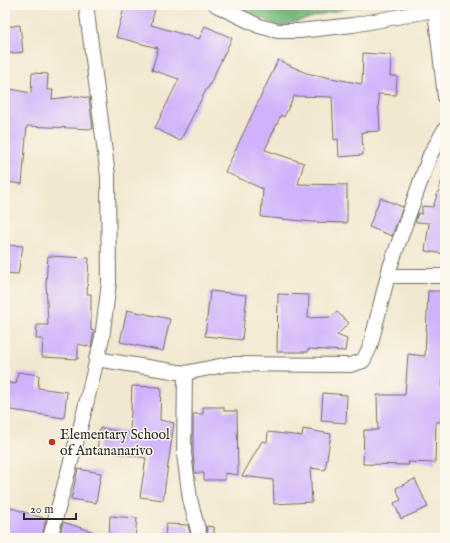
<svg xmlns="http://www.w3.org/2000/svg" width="450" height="543" viewBox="0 0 450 543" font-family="'IM FELL English',serif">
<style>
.forest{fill:#74b77a;stroke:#507152}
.building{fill:#cfb1fc}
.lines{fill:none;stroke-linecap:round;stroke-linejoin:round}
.street-casing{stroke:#716d64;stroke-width:16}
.street{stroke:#fff;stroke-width:14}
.poi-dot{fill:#c8321e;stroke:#fbf7ec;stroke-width:1.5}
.labels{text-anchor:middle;stroke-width:3;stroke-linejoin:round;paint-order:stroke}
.poi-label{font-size:14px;fill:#2b2b2b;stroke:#fbf7ec;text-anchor:start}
</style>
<rect width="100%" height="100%" fill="#fbf7ec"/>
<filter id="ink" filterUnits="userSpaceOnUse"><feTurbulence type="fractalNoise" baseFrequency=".025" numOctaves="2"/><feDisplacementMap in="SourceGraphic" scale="8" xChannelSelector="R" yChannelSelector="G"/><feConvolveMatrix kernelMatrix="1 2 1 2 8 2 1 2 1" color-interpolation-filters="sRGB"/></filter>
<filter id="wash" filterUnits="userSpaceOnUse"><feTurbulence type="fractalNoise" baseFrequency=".012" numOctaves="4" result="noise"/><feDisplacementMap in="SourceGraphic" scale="16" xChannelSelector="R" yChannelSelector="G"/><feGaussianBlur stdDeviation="0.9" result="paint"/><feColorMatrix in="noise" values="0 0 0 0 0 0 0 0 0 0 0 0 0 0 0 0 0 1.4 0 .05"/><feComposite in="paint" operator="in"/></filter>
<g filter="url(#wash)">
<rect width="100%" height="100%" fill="#f2e8cf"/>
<polygon class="forest" points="235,5 364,5 327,13 279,27"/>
<g id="blocks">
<g class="building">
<polygon points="125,5 156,5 151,25 199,39 205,26 232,38 208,88 207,88 180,141 155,128 179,79 152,70 158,48 116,37"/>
<polygon points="20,25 23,52 5,54 5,27"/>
<polygon points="363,53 391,55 390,76 397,76 396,95 378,94 380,131 362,132 363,155 339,157 338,139 334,140 332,97 294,96 284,117 281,115 265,150 304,163 298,184 347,185 347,223 313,222 261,217 263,189 225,172 278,60 306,73 362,84"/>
<polygon points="32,73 48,74 47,90 53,90 52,99 77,96 89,98 93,129 27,126 22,184 5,182 5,88 31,93"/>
<polygon points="442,180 445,181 445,254 425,251 429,223 415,222 418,213 422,214 422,206 433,207"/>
<polygon points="380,198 403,207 392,236 369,227"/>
<polygon points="5,245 23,246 18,274 5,273"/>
<polygon points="48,256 89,258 87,294 91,294 91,330 94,331 91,347 78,344 78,359 42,357 43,339 36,339 37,325 48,325 46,283"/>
<polygon points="210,291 247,295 242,340 205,336"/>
<polygon points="428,291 445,291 445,356 442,388 445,388 445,422 436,422 435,463 408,462 409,465 363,464 364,430 378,430 377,395 405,395 408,354 425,356"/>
<polygon points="278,294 309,295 308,318 331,317 337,312 349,323 337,335 347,339 345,351 308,349 308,352 277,352"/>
<polygon points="127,310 170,319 163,351 120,342"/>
<polygon points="18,372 39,375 38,388 67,392 64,418 5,409 5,382 16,384"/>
<polygon points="132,386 161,387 160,420 174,423 163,500 140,497 146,458 97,450 100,428 130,433"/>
<polygon points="323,393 347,395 346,423 321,421"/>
<polygon points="203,407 224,407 224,411 237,411 238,475 225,473 225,480 204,480 204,473 195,473 193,453 193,414 203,414"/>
<polygon points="303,429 331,434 325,470 310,468 312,502 274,504 273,480 242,476 262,441 267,442 268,432 302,436"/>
<polygon points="78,469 101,473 96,503 71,499"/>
<polygon points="415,479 428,507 401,519 394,503 401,500 396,488"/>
<polygon points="5,506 46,519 42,538 5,538"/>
<polygon points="110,516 137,518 135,538 109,538"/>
<polygon points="63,522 103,535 103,538 59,538"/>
<polygon points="166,524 188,525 191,538 165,538"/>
<polygon points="206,526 214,527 214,538 208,538"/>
</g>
</g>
</g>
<g filter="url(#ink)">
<use href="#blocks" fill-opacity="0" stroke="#716d64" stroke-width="1"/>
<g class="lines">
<g class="street-casing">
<g id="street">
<polyline points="216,5 259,26 278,31 299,31 353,25 445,8"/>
<polyline points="435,10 445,97"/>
<polyline points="388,276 445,276"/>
<polyline points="96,359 185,373 229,364 350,365 363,361 370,347 390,267 430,155 445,129"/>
<polyline points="185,373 184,454 190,499 200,538"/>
<polyline points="50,538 82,421 102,338 109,283 108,176 86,5"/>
</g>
</g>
<use href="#street" class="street"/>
</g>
</g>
<circle class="poi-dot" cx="52" cy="442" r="4"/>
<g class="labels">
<g class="poi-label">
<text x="60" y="439">Elementary School<tspan x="60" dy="16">of Antananarivo</tspan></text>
</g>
</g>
<rect width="450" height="543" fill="none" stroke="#fbf7ec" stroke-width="20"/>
<path d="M24 513v6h52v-6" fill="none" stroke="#2b2b2b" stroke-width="2"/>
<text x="30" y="513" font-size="12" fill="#2b2b2b" stroke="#fbf7ec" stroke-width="3" paint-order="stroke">20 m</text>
</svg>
